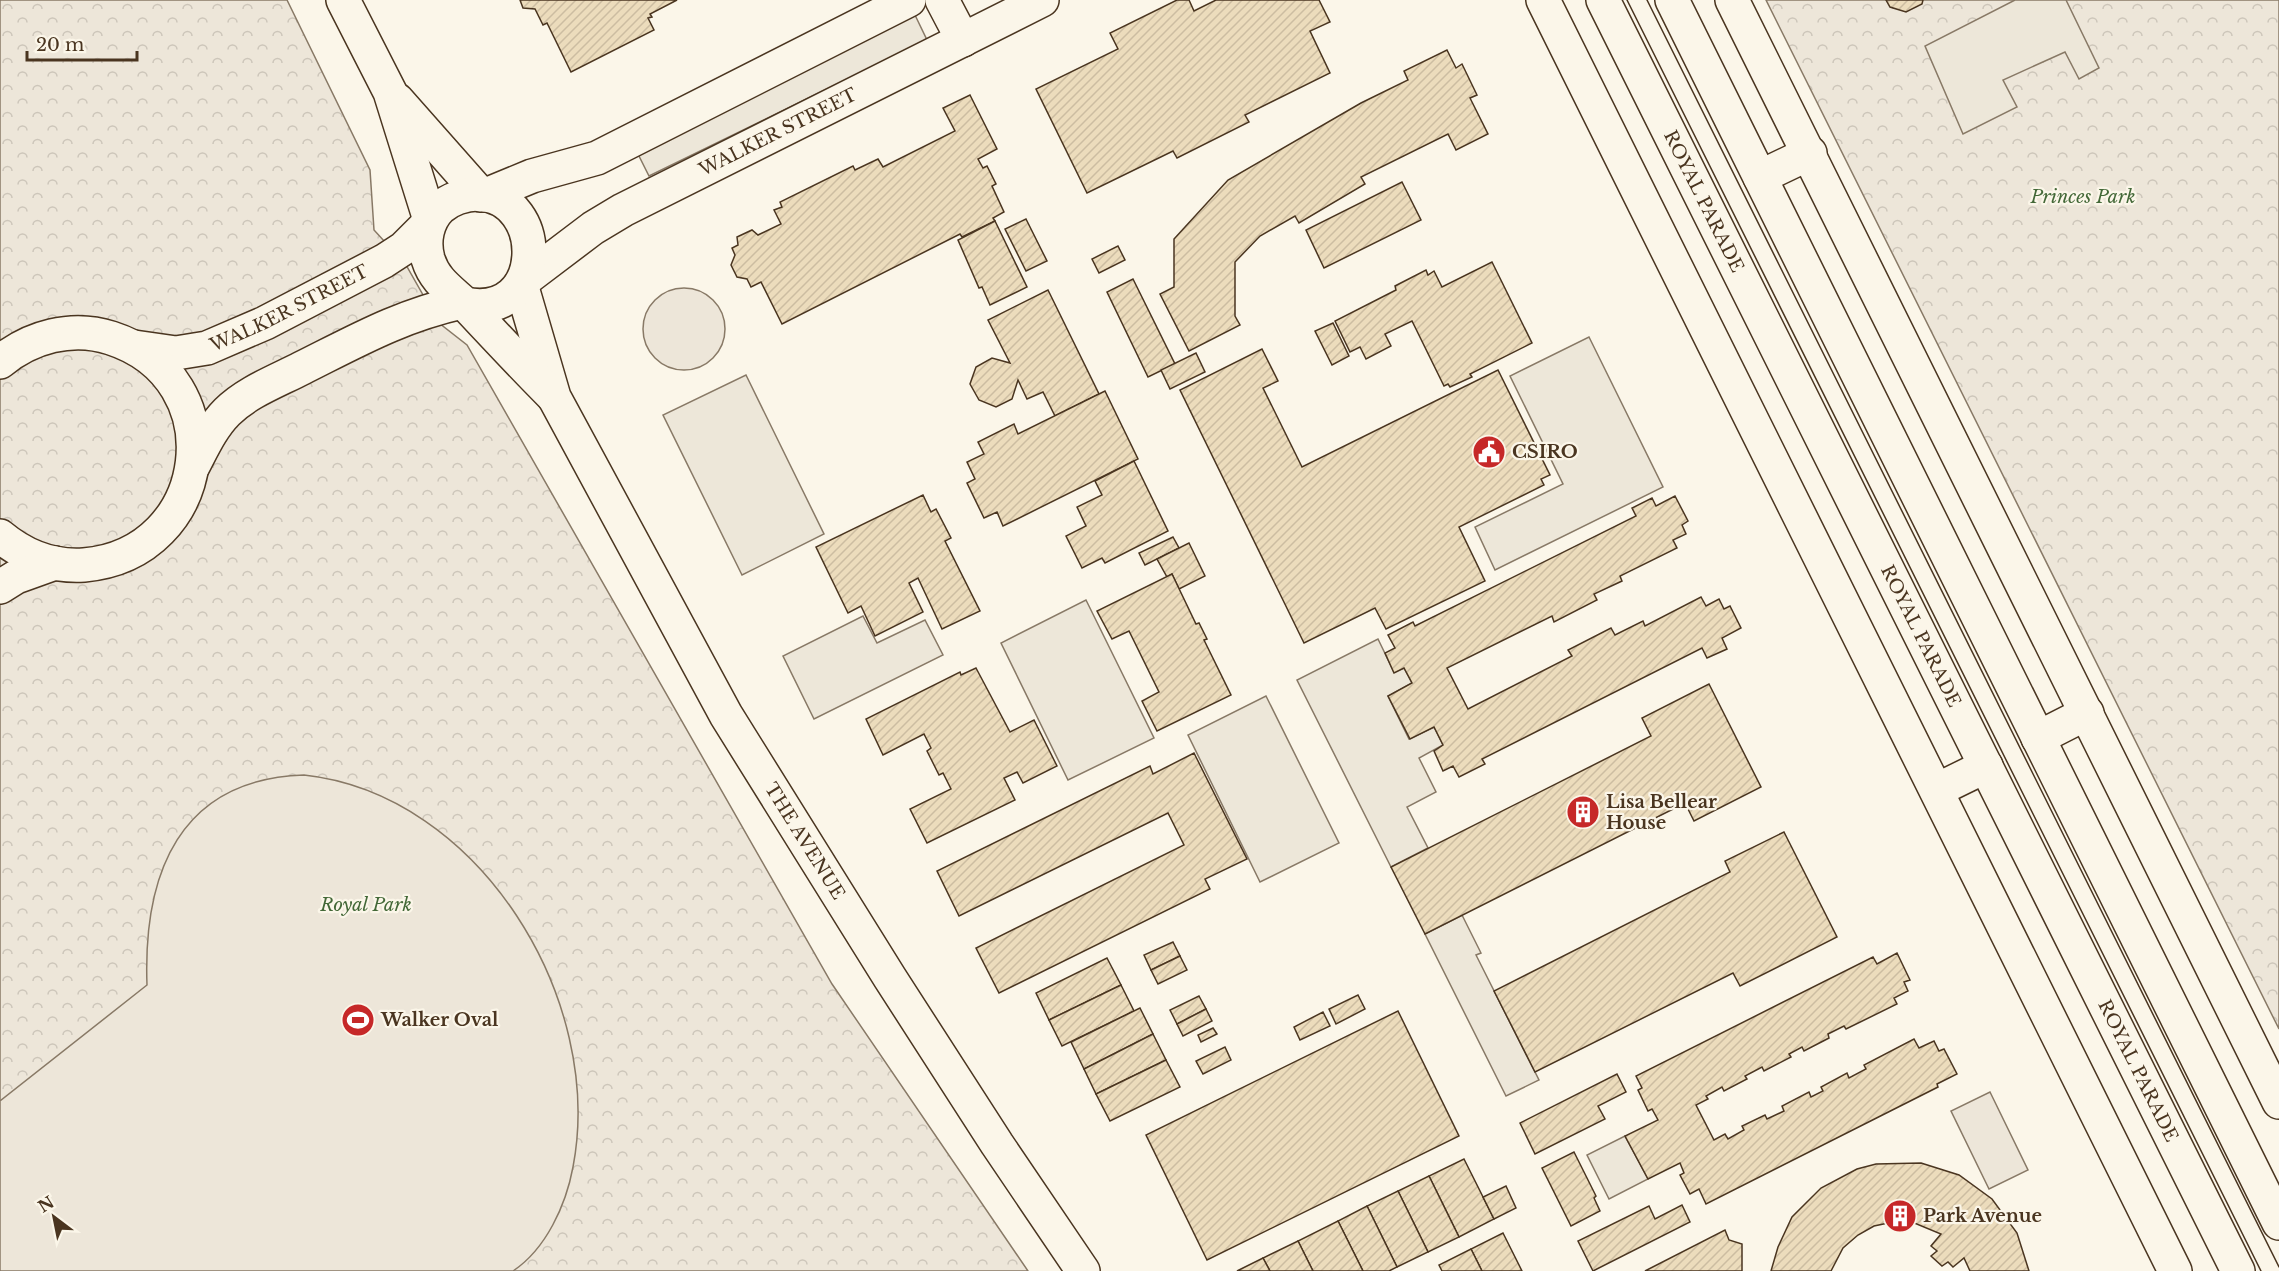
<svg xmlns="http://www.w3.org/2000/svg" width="2279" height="1271" viewBox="0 0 2279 1271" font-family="'Libre Baskerville',serif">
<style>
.forest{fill:url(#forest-crowns);stroke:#887966;stroke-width:1.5}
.garden{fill:#ede6d9;stroke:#887966;stroke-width:1.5}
.parking{fill:#ede7d9;stroke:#887966;stroke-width:1.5}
.building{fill:url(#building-hatch);stroke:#4a3520;stroke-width:1.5}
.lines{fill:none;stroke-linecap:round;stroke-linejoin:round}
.street-casing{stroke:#4a3520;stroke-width:36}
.highway-casing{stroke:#4a3520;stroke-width:36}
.street{stroke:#fbf6e9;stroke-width:33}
.highway{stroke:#fbf6e9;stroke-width:33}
.tram{stroke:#4a3520;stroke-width:1.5}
.labels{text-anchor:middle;stroke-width:4.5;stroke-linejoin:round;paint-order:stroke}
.street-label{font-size:18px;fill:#4a3520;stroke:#fbf6e9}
.park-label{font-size:18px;font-style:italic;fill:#436837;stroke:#fbf6e9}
.poi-label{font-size:18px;font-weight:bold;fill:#4a3520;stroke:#fbf6e9;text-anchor:start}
</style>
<defs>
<pattern id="forest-crowns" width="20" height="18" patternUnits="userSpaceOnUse" patternTransform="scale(1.5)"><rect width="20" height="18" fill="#ede6d9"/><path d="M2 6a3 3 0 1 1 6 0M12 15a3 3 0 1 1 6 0" fill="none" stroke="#cdc6ba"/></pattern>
<pattern id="building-hatch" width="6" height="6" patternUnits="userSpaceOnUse" patternTransform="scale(1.5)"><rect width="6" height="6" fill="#ecdcbc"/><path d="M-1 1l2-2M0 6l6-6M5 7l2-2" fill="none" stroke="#ccbda1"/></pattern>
</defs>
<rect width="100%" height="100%" fill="#fbf6e9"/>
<g class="forest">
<polygon points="0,0 287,0 370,170 374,230 406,265 439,323 467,345 832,984 1028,1271 0,1271"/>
<polygon points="1766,0 2279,0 2279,1029"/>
</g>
<g class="garden">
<circle cx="684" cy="329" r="41"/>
<path d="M 304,775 C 480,794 605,1000 573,1167 C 566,1205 546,1249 513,1271 L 0,1271 L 0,1101 L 147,985 C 143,874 179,779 304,775 Z"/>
<polygon points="1990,1092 2028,1170 1989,1189 1951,1111"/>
</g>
<g class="parking">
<polygon points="2015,0 2066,0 2099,68 2079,79 2065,52 2003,80 2017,107 1963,134 1925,46"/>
<polygon points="914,13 927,40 649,176 636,150"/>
<polygon points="1589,337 1663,487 1495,570 1475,527 1563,484 1510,376"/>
<polygon points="746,375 824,534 742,575 663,415"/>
<polygon points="1086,600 1154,738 1068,780 1001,643"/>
<polygon points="863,616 877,643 925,620 943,655 814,719 783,656"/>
<polygon points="1378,639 1394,672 1404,668 1412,683 1388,696 1409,739 1434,727 1443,745 1419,758 1436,792 1407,807 1428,848 1391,867 1297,680"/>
<polygon points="1266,696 1339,843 1260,882 1188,735"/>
<polygon points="1462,915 1481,953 1476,955 1539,1080 1506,1096 1425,934"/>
<polygon points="1625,1136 1648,1179 1609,1199 1587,1155"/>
</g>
<g class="building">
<polygon points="520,0 677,0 650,14 652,17 648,18 654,30 571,72 547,23 543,25 535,9 523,8"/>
<polygon points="1177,0 1189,0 1194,11 1216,0 1319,0 1330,22 1310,31 1330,73 1245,115 1249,122 1177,158 1173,151 1087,193 1036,89 1118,49 1110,33"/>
<polygon points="1886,0 1923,0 1922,4 1906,12 1890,7"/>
<polygon points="1447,50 1456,68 1462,64 1477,95 1470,98 1488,134 1456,150 1448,134 1361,177 1365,184 1299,223 1295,216 1260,236 1235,262 1235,316 1240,325 1189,351 1160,294 1174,287 1174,239 1228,180 1361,103 1408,80 1404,71"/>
<polygon points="970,95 997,149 978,159 983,168 987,166 996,184 992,186 1004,212 993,218 995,221 962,237 960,234 782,324 761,282 751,287 747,279 737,277 731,265 735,255 732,248 738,245 737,237 752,230 758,235 781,224 774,210 782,207 780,202 853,166 855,170 878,159 883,167 955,131 943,108"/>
<polygon points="1402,182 1421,220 1324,268 1306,230"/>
<polygon points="1026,219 1047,261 1026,271 1005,229"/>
<polygon points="995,221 1027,287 990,305 982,287 979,288 958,240"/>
<polygon points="1118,246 1125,260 1099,273 1092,259"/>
<polygon points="1492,262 1532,343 1470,374 1472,377 1450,387 1448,384 1444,386 1412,321 1385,334 1391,346 1366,359 1360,347 1350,352 1335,321 1396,290 1395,286 1426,270 1428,275 1434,271 1442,287"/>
<polygon points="1133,279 1175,364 1148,377 1107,292"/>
<polygon points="1048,290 1099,394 1055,416 1043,392 1027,399 1018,380 1012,399 996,407 979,400 970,384 976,367 992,358 1010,363 988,320"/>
<polygon points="1333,323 1349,356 1332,365 1315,331"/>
<polygon points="1262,349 1278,381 1263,388 1302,467 1498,370 1550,475 1541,479 1544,485 1459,527 1485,581 1386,629 1375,608 1304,643 1180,390"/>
<polygon points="1196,353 1205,372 1170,389 1161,370"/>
<polygon points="1105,391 1138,459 1003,526 997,512 984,518 967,483 975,479 967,462 984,454 978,442 1014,424 1018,434"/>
<polygon points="1134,461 1168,531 1105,563 1102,558 1082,568 1066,536 1086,526 1077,507 1102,495 1095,481"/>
<polygon points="923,495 931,512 936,509 951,538 945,541 980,611 942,629 918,578 909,583 923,612 875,636 861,606 848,613 816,547"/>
<polygon points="1675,496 1688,521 1682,525 1686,534 1673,540 1677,548 1620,576 1622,581 1594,594 1597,600 1554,622 1552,616 1447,668 1468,709 1572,656 1568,650 1611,628 1615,635 1643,621 1645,626 1701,597 1706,606 1719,599 1724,609 1730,606 1741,628 1722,638 1727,649 1707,658 1702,648 1482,759 1485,764 1459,777 1453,766 1443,771 1434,751 1443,745 1434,727 1410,739 1388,696 1412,683 1404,668 1394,673 1385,653 1395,648 1388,635 1413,622 1415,626 1636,516 1632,508 1652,498 1656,506"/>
<polygon points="1173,537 1179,548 1145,565 1139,553"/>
<polygon points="1189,543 1205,576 1179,589 1172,574 1167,577 1157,559"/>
<polygon points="1172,574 1196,624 1199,623 1207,639 1204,640 1231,695 1157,731 1142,701 1159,692 1129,631 1112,639 1097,611"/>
<polygon points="976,668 1010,732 1034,720 1057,766 1023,783 1017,772 1004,778 1015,800 927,843 910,809 951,789 943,773 939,775 927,751 931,748 924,734 883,755 866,719 960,672 961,675"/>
<polygon points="1709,684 1761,787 1694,821 1685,803 1425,934 1391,867 1651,736 1642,718"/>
<polygon points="1194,753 1247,859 1205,879 1210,889 999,993 976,948 1184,845 1168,813 959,916 937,871 1150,766 1153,774"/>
<polygon points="1784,832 1837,937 1740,986 1733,973 1535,1072 1494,991 1730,872 1725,861"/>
<polygon points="1173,942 1180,956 1151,970 1144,955"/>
<polygon points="1897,953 1910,980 1904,982 1908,991 1894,998 1897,1004 1846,1029 1844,1026 1828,1034 1829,1038 1804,1051 1802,1047 1789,1054 1791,1057 1764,1071 1762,1067 1745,1076 1747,1079 1724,1091 1722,1087 1706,1096 1708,1099 1696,1105 1714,1140 1725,1134 1728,1139 1744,1130 1742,1126 1765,1115 1767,1119 1784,1111 1782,1106 1809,1092 1811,1097 1823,1091 1821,1087 1847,1073 1849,1078 1866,1069 1864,1065 1914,1039 1919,1048 1934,1041 1939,1051 1944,1049 1957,1074 1937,1084 1938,1087 1706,1204 1699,1189 1690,1194 1680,1175 1684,1173 1680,1163 1648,1179 1625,1136 1658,1120 1652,1109 1648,1111 1638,1090 1642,1088 1636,1076 1873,957 1877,964"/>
<polygon points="1180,956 1187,970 1158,984 1151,970"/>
<polygon points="1107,958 1121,985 1049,1020 1036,993"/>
<polygon points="1121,985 1134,1011 1062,1046 1049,1020"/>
<polygon points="1358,995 1365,1009 1336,1024 1329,1009"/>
<polygon points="1199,996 1206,1009 1177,1024 1170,1010"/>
<polygon points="1140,1008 1153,1034 1084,1069 1071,1042"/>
<polygon points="1206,1009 1212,1021 1183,1036 1177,1024"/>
<polygon points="1398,1011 1459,1136 1207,1260 1146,1135"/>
<polygon points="1323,1012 1330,1026 1300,1040 1294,1027"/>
<polygon points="1213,1028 1217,1034 1201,1042 1198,1035"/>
<polygon points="1153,1034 1166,1060 1096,1094 1084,1069"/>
<polygon points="1225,1047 1231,1060 1203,1074 1196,1061"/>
<polygon points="1166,1060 1180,1087 1110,1121 1096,1094"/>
<polygon points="1617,1074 1626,1092 1598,1106 1605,1119 1535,1154 1520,1123"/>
<polygon points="1574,1152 1596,1196 1594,1198 1600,1211 1571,1226 1542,1168"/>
<polygon points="1464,1159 1494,1219 1459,1237 1429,1176"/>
<polygon points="1921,1163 1959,1175 1992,1199 2017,1233 2029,1271 1970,1271 1964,1258 1953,1267 1948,1262 1942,1266 1931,1256 1937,1251 1931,1246 1941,1234 1912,1222 1893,1222 1874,1226 1858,1235 1843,1248 1831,1271 1771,1271 1778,1247 1792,1217 1821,1188 1857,1169 1876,1164"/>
<polygon points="1429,1176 1459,1237 1428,1252 1398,1191"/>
<polygon points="1506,1186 1516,1208 1494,1219 1483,1197"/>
<polygon points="1398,1191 1428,1252 1397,1267 1367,1206"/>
<polygon points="1682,1205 1690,1222 1593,1271 1578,1241 1649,1206 1655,1219"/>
<polygon points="1367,1206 1397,1267 1389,1271 1363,1271 1338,1221"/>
<polygon points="1338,1221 1363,1271 1313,1271 1298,1241"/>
<polygon points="1725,1230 1729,1240 1742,1244 1742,1271 1645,1271"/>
<polygon points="1503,1233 1522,1271 1482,1271 1471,1249"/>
<polygon points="1298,1241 1313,1271 1270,1271 1263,1258"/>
<polygon points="1471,1249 1482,1271 1442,1271 1439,1265"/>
<polygon points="1263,1258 1270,1271 1237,1271"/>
</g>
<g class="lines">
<g class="street-casing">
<g id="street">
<polyline points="343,0 390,92 430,220"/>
<polyline points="942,0 963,40"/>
<polyline points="397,100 481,195"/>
<polyline points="486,195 532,176 597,158 909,0"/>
<path id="s1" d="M 523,281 L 593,228 L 623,210 L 1042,0"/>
<path id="s2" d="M 521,284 L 554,397 L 726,715 L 890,978 L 997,1144 L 1083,1271"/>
<path d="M 465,304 C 547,321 549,197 478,194 C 465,194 450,199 440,208 C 427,221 423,241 428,259 C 435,282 452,291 468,307 C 496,337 524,367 553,396"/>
<path id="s3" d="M 134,347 L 176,353 L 207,348 L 265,323 L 384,261 L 404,248 L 429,223"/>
<path d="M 0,362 C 30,337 72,325 111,338 C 235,378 213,554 84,565 C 53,567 24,556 0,536"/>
<path d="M 193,466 C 203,447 212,427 227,412 C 247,392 277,381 302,368 C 358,340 400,316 462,302"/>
<polyline points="0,587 16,577 55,563"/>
</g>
</g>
<g class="highway-casing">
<g id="highway">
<polyline points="1543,0 2175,1271"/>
<path id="s4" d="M 1603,0 L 2238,1271"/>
<polyline points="1672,0 2279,1223"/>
<polyline points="1732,0 2279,1102"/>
<polyline points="1760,177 1810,153"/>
<polyline points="2038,738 2087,713"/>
<polyline points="1937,790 1986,766"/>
</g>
</g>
<use href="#street" class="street"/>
<use href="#highway" class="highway"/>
<g class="tram">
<polyline points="1627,0 2261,1271"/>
<polyline points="1647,0 2279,1267"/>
</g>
</g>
<defs>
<g id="civic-disc" transform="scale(1.725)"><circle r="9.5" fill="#c62828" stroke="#fbf6e9"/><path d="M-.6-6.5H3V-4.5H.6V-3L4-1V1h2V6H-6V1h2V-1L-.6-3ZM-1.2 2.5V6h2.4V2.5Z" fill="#fff"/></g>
<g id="building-disc" transform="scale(1.725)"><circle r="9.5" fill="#c62828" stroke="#fbf6e9"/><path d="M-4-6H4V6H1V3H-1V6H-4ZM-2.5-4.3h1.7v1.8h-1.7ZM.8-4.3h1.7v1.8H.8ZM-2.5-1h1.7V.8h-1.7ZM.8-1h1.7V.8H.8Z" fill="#fff"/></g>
<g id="stadium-disc" transform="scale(1.725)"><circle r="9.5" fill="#c62828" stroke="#fbf6e9"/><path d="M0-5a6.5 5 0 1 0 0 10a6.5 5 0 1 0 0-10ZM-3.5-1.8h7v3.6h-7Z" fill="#fff"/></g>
</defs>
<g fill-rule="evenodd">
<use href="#civic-disc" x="1489" y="452"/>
<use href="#building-disc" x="1583" y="812"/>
<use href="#stadium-disc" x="358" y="1020"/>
<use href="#building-disc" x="1900" y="1216"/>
</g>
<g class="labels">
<g class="street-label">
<text dy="6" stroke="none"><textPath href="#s1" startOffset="296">WALKER STREET</textPath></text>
<text dy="6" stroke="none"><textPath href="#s4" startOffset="225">ROYAL PARADE</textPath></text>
<text dy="6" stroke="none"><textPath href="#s3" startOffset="165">WALKER STREET</textPath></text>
<text dy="6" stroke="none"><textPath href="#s4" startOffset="711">ROYAL PARADE</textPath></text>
<text dy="6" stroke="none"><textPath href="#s2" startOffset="628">THE AVENUE</textPath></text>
<text dy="6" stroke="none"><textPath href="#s4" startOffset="1197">ROYAL PARADE</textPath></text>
</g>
<g class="park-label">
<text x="2083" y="203">Princes Park</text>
<text x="366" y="911">Royal Park</text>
</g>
<g class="poi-label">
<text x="1512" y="458">CSIRO</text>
<text x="1606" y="808">Lisa Bellear<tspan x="1606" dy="21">House</tspan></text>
<text x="381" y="1026">Walker Oval</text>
<text x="1923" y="1222">Park Avenue</text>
</g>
</g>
<g transform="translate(54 1217) rotate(328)" stroke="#fbf6e9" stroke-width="4.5" paint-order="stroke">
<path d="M0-4.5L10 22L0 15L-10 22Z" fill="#4a3520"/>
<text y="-9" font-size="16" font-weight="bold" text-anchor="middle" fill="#4a3520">N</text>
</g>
<path d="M27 51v9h110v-9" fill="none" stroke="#4a3520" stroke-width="3"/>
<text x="36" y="51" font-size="18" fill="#4a3520" stroke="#fbf6e9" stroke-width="4.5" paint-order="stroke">20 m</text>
</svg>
